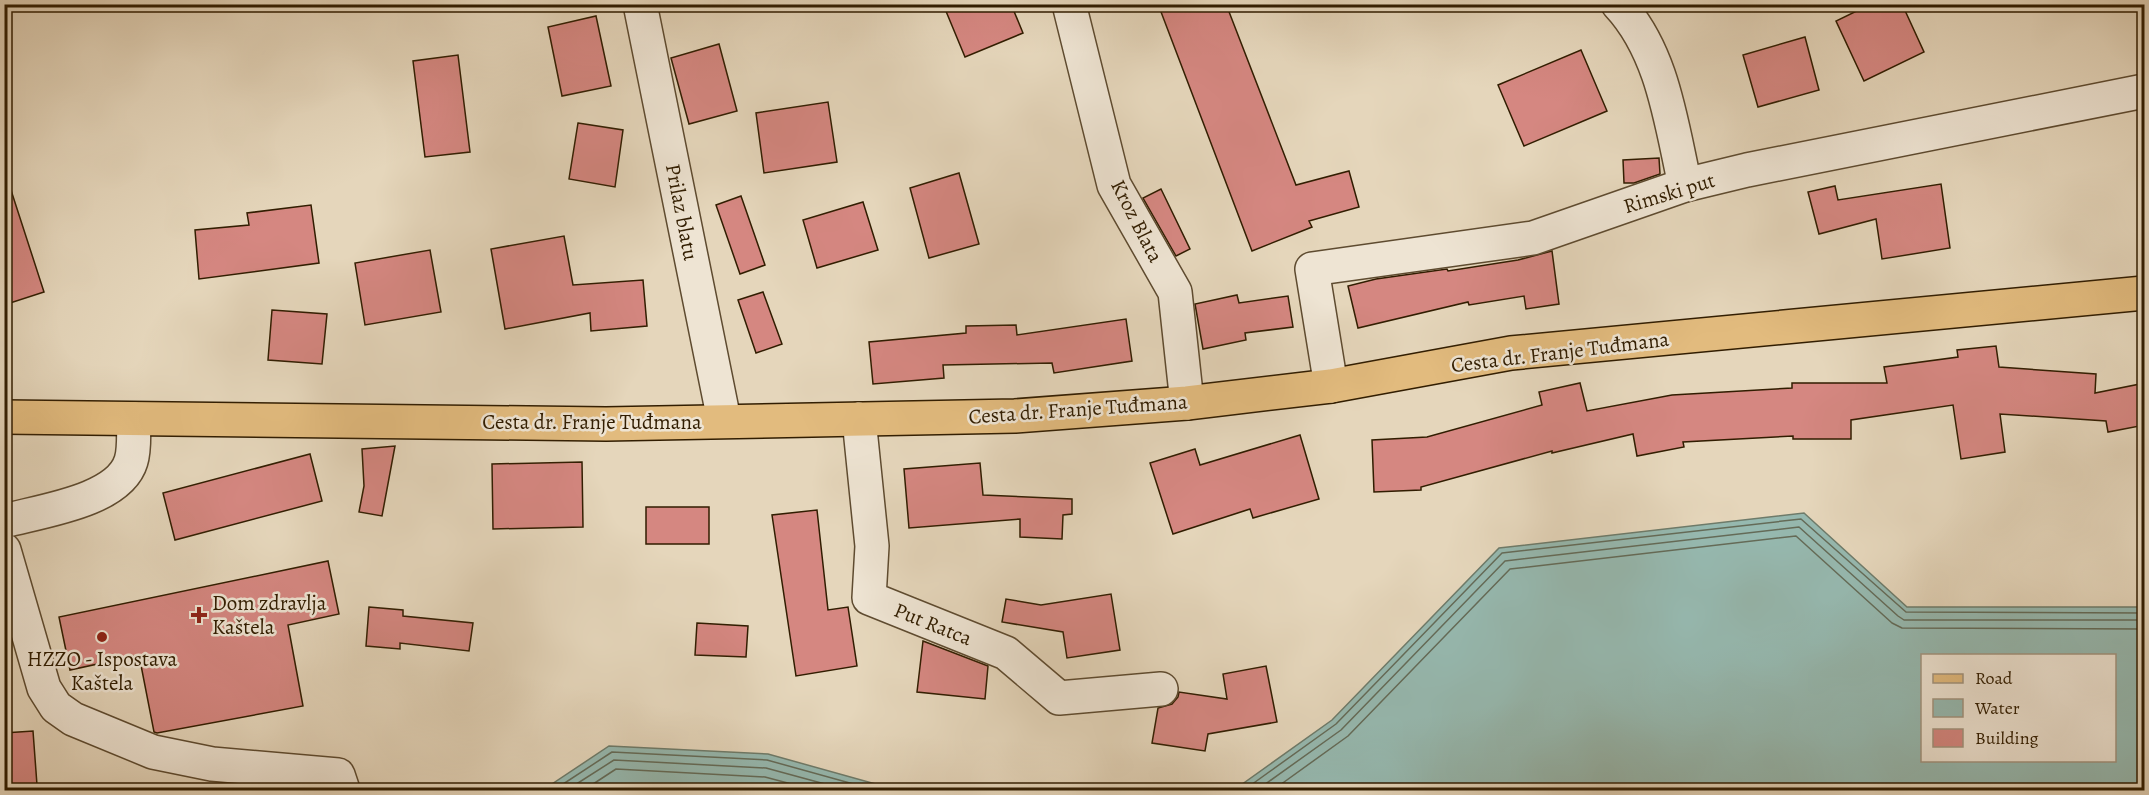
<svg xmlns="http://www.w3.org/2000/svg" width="2149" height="795" viewBox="0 0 2149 795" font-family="Alegreya,serif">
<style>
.water{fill:#96b9b0;stroke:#6e7b6a;stroke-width:1.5;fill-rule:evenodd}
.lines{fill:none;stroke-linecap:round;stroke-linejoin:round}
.shore{stroke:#646b58;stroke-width:1.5}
.building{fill:#d58781;stroke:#311d01;stroke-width:1.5}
.minor-casing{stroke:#5e4b30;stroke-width:36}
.major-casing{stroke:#311d01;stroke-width:36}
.minor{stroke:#eee4d3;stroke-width:33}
.major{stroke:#e2bb7e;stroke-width:33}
.poi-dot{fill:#8f2418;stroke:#eee4d3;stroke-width:2}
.labels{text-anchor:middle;stroke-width:5;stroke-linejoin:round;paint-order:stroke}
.street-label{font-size:21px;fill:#311d01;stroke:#eee4d3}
.poi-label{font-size:21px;fill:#311d01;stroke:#eee4d3;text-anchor:start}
</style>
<rect width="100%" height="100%" fill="#e5d6bb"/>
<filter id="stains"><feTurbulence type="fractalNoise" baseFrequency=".00333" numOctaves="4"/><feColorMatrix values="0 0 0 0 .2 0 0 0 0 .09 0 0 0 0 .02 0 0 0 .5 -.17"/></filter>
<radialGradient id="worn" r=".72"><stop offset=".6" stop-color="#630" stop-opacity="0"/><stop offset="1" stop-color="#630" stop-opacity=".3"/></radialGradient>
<g class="water">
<path d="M 1804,513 L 1907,607 L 2144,607 L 2144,790 L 1234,790 L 1332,720 L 1499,548 ZM 1922,656 L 2114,656 L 2114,760 L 1922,760 Z"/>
<polygon points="609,746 768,754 897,790 543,790"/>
</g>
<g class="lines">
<g class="shore">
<polyline points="554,790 612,752 767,760 875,790"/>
<polyline points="567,790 614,760 766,768 847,790"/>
<polyline points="584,790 616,769 765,777 814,790"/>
<polyline points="1244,790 1336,724 1502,553 1801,519 1906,612 2144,613"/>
<polyline points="1257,790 1341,730 1505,561 1799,527 1898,616 1904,620 2144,620"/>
<polyline points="1273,790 1348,736 1510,569 1796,536 1892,623 1902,628 2144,629"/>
</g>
</g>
<g class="building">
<polygon points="943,4 1011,4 1023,33 965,57"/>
<polygon points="1158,4 1226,4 1296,185 1349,171 1359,207 1309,221 1312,227 1252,251"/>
<polygon points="1871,4 1902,4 1924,52 1864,81 1836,21"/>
<polygon points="596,16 611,86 562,96 548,27"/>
<polygon points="1805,37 1819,90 1758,107 1743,55"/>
<polygon points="719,44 737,111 689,124 671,58"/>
<polygon points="1581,50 1607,111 1524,146 1498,85"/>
<polygon points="458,55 470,152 425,157 413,61"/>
<polygon points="828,102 837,162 764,173 756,113"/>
<polygon points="578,123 623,130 615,187 569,179"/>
<polygon points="1659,158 1660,174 1634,183 1624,183 1623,160"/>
<polygon points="959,173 979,244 929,258 910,188"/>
<polygon points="9,184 44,292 4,305 4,185"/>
<polygon points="1941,184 1950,248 1882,259 1876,219 1819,234 1808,192 1835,186 1838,200"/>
<polygon points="1161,189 1190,249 1176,256 1143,198"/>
<polygon points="741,196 765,265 740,274 716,205"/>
<polygon points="863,202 878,250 817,268 803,220"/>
<polygon points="311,205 319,263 199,279 195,230 249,225 247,213"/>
<polygon points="564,236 573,285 643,280 647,326 591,331 590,313 505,329 491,249"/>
<polygon points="430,250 441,312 365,325 355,263"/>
<polygon points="1552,251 1559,304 1526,309 1524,296 1469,305 1468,302 1358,328 1348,286 1376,279 1447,269 1448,271 1518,260"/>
<polygon points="763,292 782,344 756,353 738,300"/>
<polygon points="1237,295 1239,303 1288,296 1293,327 1245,333 1246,340 1203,349 1195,304"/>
<polygon points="272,310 327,314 322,364 268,360"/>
<polygon points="1126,319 1132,361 1054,373 1052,363 943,365 944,378 873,384 869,342 966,333 966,326 1016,325 1017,335"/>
<polygon points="1996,346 1999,367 2096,374 2095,393 2145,383 2145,425 2108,432 2106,421 2000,414 2005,452 1961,459 1953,405 1851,420 1851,439 1793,439 1793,436 1683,442 1684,447 1637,456 1633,434 1552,453 1552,451 1421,487 1421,490 1374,492 1372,440 1427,437 1542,405 1539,392 1580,383 1587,411 1672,395 1792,388 1792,383 1887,383 1884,367 1958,357 1957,350"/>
<polygon points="1300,435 1319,499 1253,518 1250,509 1173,534 1150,463 1195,449 1200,465"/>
<polygon points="395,446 382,516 359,512 364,486 362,449"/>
<polygon points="310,454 322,501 175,540 163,493"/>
<polygon points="582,462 583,527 493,529 492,464"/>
<polygon points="980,463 983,495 1072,499 1072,514 1063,515 1062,539 1020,537 1020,519 909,528 904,469"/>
<rect x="646" y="507" width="63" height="37"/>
<polygon points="817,510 828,610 848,607 857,666 796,676 772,515"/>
<polygon points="328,561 339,614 288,625 303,706 157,733 154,732 139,655 70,670 59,617"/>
<polygon points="1111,594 1120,650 1067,658 1063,632 1002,622 1006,599 1041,605"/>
<polygon points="369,607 403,610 403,616 473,623 469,651 400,643 400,649 366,646"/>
<polygon points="697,623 748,626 746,657 695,655"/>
<polygon points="923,641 988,666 985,699 917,692"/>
<polygon points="1266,666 1277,722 1208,734 1205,751 1152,743 1158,708 1172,704 1178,697 1179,692 1227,699 1223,674"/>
<polygon points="33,731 37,785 4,787 4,733"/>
</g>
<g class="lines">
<g class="minor-casing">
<g id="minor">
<polyline points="640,4 724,420"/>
<polyline points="1069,4 1114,185 1175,292 1187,403"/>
<path d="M 1618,4 C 1663,52 1671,123 1685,185"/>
<polyline points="1331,386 1312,269 1533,238 1685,185 1747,170 2144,91"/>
<polyline points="859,419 872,546 869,598 1006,653 1059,698 1161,689"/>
<path d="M 4,521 C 41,511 119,501 131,461 C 135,449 133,432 134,419"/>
<polyline points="4,550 44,688 56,707 73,719 153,752 212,764 338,775 343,790"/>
</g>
</g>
<g class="major-casing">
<polyline id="major" points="4,417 606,424 1015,416 1187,403 1331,386 1511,353 2144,293"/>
</g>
<use href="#minor" class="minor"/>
<use href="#major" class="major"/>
</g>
<g class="poi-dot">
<path d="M196 606h6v6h6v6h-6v6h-6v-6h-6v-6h6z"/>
<circle cx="102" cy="637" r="6"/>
</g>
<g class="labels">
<g class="street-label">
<text transform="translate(1669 193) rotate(-17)" y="7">Rimski put</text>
<text transform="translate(682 212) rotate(79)" y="7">Prilaz blatu</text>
<text transform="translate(1137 221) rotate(63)" y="7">Kroz Blata</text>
<text transform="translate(1560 352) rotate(-7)" y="7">Cesta dr. Franje Tuđmana</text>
<text transform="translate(1078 409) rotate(-4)" y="7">Cesta dr. Franje Tuđmana</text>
<text x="592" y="429">Cesta dr. Franje Tuđmana</text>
<text transform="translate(933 624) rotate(22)" y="7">Put Ratca</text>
</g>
<g class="poi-label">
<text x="212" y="610">Dom zdravlja<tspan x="212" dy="24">Kaštela</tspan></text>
<text x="102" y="666" text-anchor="middle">HZZO - Ispostava<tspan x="102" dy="24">Kaštela</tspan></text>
</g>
</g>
<rect width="2149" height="795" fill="none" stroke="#e5d6bb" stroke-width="24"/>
<rect x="6" y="6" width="2137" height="783" fill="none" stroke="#311d01" stroke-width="3"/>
<rect x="12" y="12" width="2125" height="771" fill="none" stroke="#311d01" stroke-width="1.5"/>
<rect x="1921" y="654" width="195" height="108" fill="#eee4d3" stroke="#a2947f" stroke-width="1.5"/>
<rect x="1933" y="674" width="30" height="9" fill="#e2bb7e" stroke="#a2947f" stroke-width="1.5"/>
<text x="1975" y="684" font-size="18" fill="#311d01">Road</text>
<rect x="1933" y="699" width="30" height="18" fill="#96b9b0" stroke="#a2947f" stroke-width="1.5"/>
<text x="1975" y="714" font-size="18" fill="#311d01">Water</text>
<rect x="1933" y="729" width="30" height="18" fill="#d58781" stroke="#a2947f" stroke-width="1.5"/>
<text x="1975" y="744" font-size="18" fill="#311d01">Building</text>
<rect width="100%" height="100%" filter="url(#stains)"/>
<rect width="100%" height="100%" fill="url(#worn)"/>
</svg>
